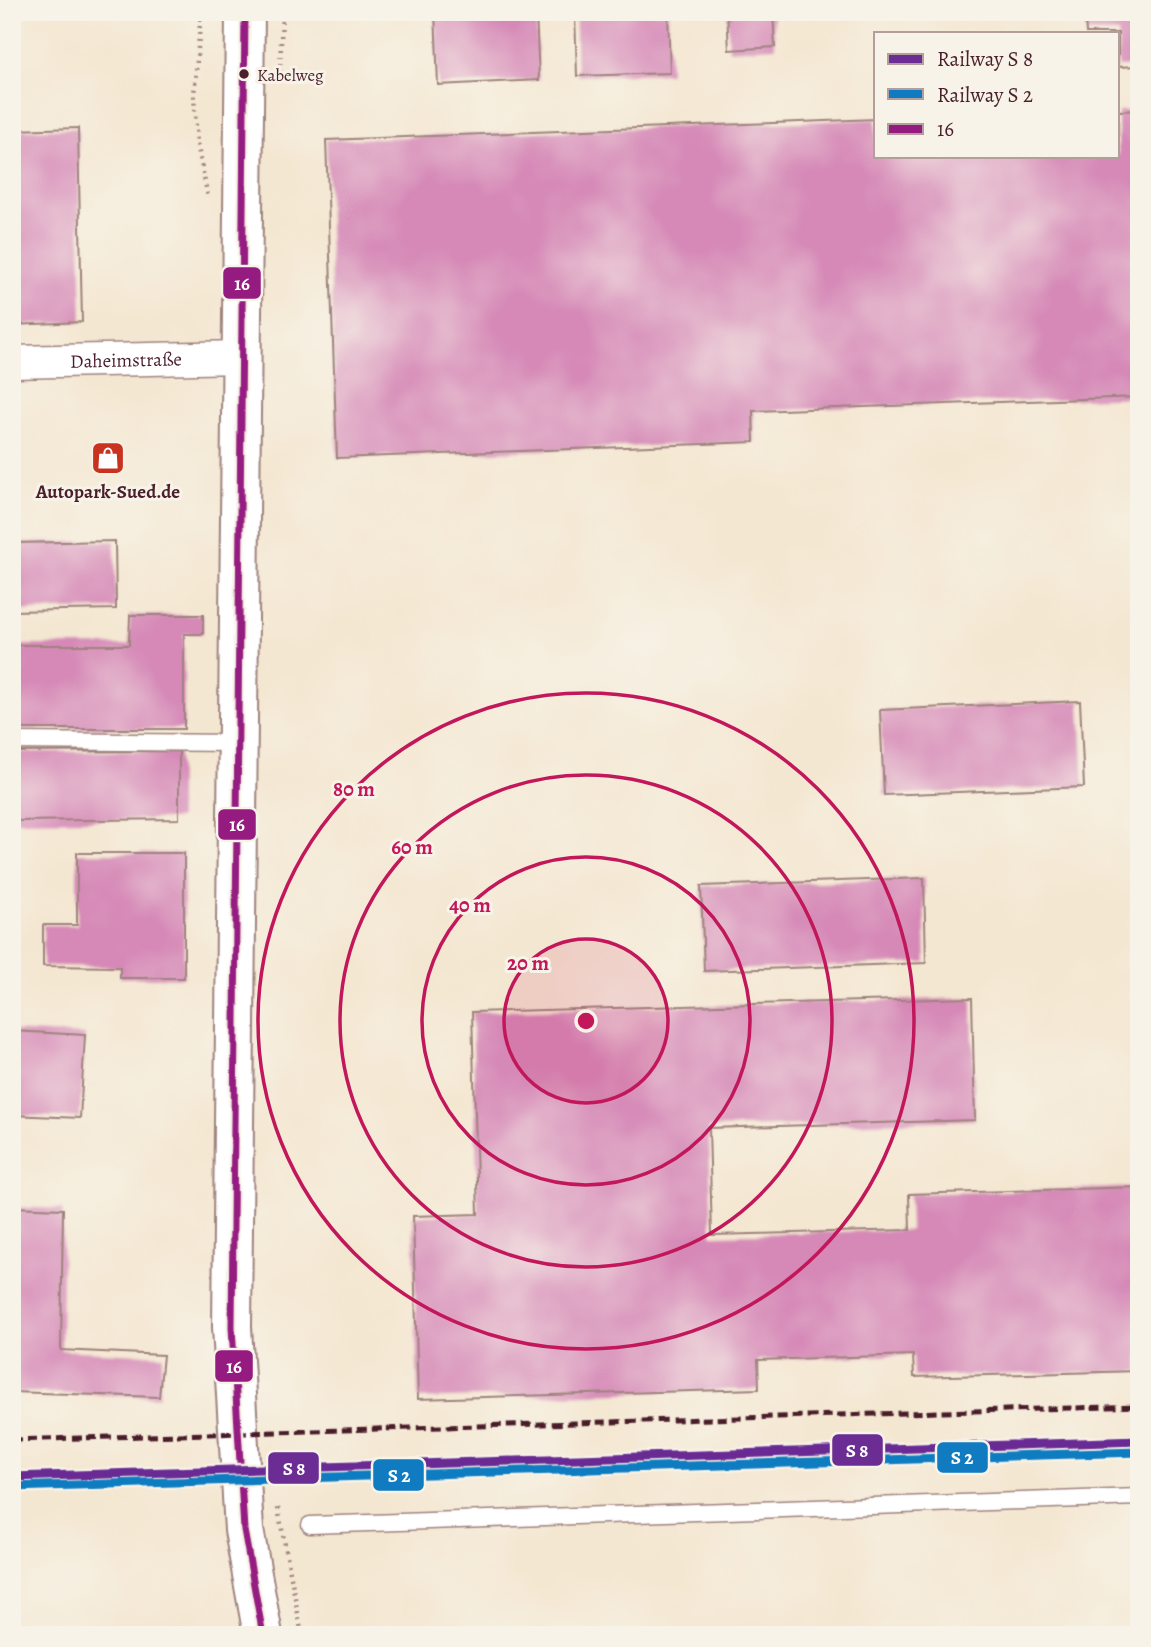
<svg xmlns="http://www.w3.org/2000/svg" width="1151" height="1647" viewBox="0 0 1151 1647" font-family="Alegreya,serif">
<style>
.building{fill:#d689b7}
.lines{fill:none;stroke-linecap:round;stroke-linejoin:round}
.service-casing{stroke:#9f837e;stroke-width:19}
.minor-casing{stroke:#9f837e;stroke-width:35}
.tertiary-casing{stroke:#9f837e;stroke-width:42}
.path{stroke:#9f837e;stroke-width:4.5;stroke-dasharray:2 5;stroke-linecap:butt}
.service{stroke:#fff;stroke-width:16}
.minor{stroke:#fff;stroke-width:32}
.tertiary{stroke:#fff;stroke-width:38}
.rail{stroke:#4a1f2b;stroke-width:5;stroke-dasharray:10 5;stroke-linecap:butt}
.bus-1-casing{stroke:#f7f3e8;stroke-width:12}
.bus-1{stroke:#951b81;stroke-width:7}
.rail-1-casing{stroke:#f7f3e8;stroke-width:14}
.rail-2-casing{stroke:#f7f3e8;stroke-width:14}
.rail-1{stroke:#6b2c94;stroke-width:9}
.rail-2{stroke:#107bc0;stroke-width:9}
.ring{fill:none;stroke:#c2185b;stroke-width:3.5}
.bus-dot{fill:#4a1f2b;stroke:#f7f3e8;stroke-width:2.5}
.labels{text-anchor:middle;stroke-width:6;stroke-linejoin:round;paint-order:stroke}
.bus-label{font-size:17px;fill:#4a1f2b;stroke:#f7f3e8;text-anchor:start}
.street-label{font-size:19px;fill:#4a1f2b;stroke:#f7f3e8}
.poi-label{font-size:19px;font-weight:bold;fill:#4a1f2b;stroke:#f7f3e8}
.centre{fill:#c2185b;stroke:#f7f3e8;stroke-width:3.5}
.ring-label{font-size:21px;text-anchor:middle;font-weight:bold;fill:#c2185b;stroke:#f7f3e8;stroke-width:6;stroke-linejoin:round;paint-order:stroke}
.line-badge{stroke:#f7f3e8;stroke-width:2.5}
.badge-label{font-size:19px;text-anchor:middle;font-weight:bold;fill:#fff}
</style>
<rect width="100%" height="100%" fill="#f7f3e8"/>
<filter id="ink" filterUnits="userSpaceOnUse"><feTurbulence type="fractalNoise" baseFrequency=".0143" numOctaves="2"/><feDisplacementMap in="SourceGraphic" scale="14" xChannelSelector="R" yChannelSelector="G"/><feConvolveMatrix kernelMatrix="1 2 1 2 8 2 1 2 1" color-interpolation-filters="sRGB"/></filter>
<filter id="wash" filterUnits="userSpaceOnUse"><feTurbulence type="fractalNoise" baseFrequency=".00686" numOctaves="4" result="noise"/><feDisplacementMap in="SourceGraphic" scale="28" xChannelSelector="R" yChannelSelector="G"/><feGaussianBlur stdDeviation="1.57" result="paint"/><feColorMatrix in="noise" values="0 0 0 0 0 0 0 0 0 0 0 0 0 0 0 0 0 1.4 0 .05"/><feComposite in="paint" operator="in"/></filter>
<g filter="url(#wash)">
<rect width="100%" height="100%" fill="#f4e7d2"/>
<g id="blocks">
<g class="building">
<polygon points="435,12 536,12 539,80 438,85"/>
<polygon points="575,12 668,12 670,73 577,76"/>
<polygon points="727,12 773,12 775,47 729,50"/>
<polygon points="1139,14 1139,66 1118,67 1118,33 1086,33 1085,16"/>
<polygon points="1139,110 1139,397 753,411 754,442 337,458 326,140 876,119 876,156 1118,156 1118,111"/>
<polygon points="78,128 82,322 12,325 12,130"/>
<polygon points="12,391 15,391 16,445 12,445"/>
<polygon points="115,541 116,609 12,611 12,543"/>
<polygon points="130,615 203,615 203,634 184,634 184,729 12,729 12,645 129,645"/>
<polygon points="1080,701 1084,787 884,795 880,710"/>
<polygon points="179,751 179,819 12,821 12,752"/>
<polygon points="77,853 184,853 184,978 120,978 120,967 43,966 43,925 77,925"/>
<polygon points="924,878 926,963 704,971 701,886"/>
<polygon points="972,998 975,1120 709,1128 712,1235 910,1230 909,1194 1139,1187 1139,1371 914,1377 913,1355 758,1360 759,1389 418,1399 413,1216 478,1214 472,1012"/>
<polygon points="12,1031 85,1035 80,1118 12,1115"/>
<polygon points="12,1207 63,1209 61,1350 163,1355 159,1397 12,1392"/>
</g>
</g>
</g>
<g filter="url(#ink)">
<use href="#blocks" fill-opacity="0" stroke="#9f837e" stroke-width="2"/>
<g class="lines">
<g class="service-casing">
<g id="service">
<polyline points="12,741 237,743"/>
<polyline points="310,1525 1139,1497"/>
</g>
</g>
<g class="minor-casing">
<g id="minor">
<path id="s1" d="M 12,362 L 241,357"/>
</g>
</g>
<g class="tertiary-casing">
<polyline id="tertiary" points="245,12 232,1327 244,1530 263,1635"/>
</g>
<g class="path">
<polyline points="201,12 194,95 197,143 208,197"/>
<polyline points="280,72 282,12"/>
<polyline points="278,1508 302,1635"/>
</g>
<use href="#service" class="service"/>
<use href="#minor" class="minor"/>
<use href="#tertiary" class="tertiary"/>
<polyline class="rail" points="12,1440 1139,1406"/>
<g class="bus-1-casing">
<polyline id="bus-1" points="245,12 232,1327 244,1530 263,1635"/>
</g>
<use href="#bus-1" class="bus-1"/>
<g class="rail-1-casing">
<polyline id="rail-1" points="12,1477 1139,1441"/>
</g>
<g class="rail-2-casing">
<polyline id="rail-2" points="12,1487 1139,1452"/>
</g>
<use href="#rail-1" class="rail-1"/>
<use href="#rail-2" class="rail-2"/>
</g>
</g>
<circle cx="586" cy="1021" r="82" fill="#c2185b" fill-opacity=".12"/>
<g class="ring">
<circle cx="586" cy="1021" r="82"/>
<circle cx="586" cy="1021" r="164"/>
<circle cx="586" cy="1021" r="246"/>
<circle cx="586" cy="1021" r="328"/>
</g>
<defs>
<g id="shop-square" transform="scale(1.75)"><rect x="-9" y="-9" width="18" height="18" rx="4" fill="#c8321e" stroke="#f7f3e8"/><path d="M-5-2.5h2.3a2.7 3.5 0 0 1 5.4 0H5L5.5 6h-11ZM-1.5-2.5h3a1.5 2.3 0 0 0-3 0Z" fill="#fff"/></g>
</defs>
<g fill-rule="evenodd">
<use href="#shop-square" x="108" y="458"/>
</g>
<circle class="bus-dot" cx="244" cy="74" r="6"/>
<g class="labels">
<g class="bus-label">
<text x="257" y="81">Kabelweg</text>
</g>
<g class="street-label">
<text dy="7" stroke="none"><textPath href="#s1" startOffset="114">Daheimstraße</textPath></text>
</g>
<g class="poi-label">
<text x="108" y="498">Autopark-Sued.de</text>
</g>
</g>
<circle cx="586" cy="1021" r="10" class="centre"/>
<g class="ring-label">
<text x="354" y="796">80 m</text>
<text x="412" y="854">60 m</text>
<text x="470" y="912">40 m</text>
<text x="528" y="970">20 m</text>
</g>
<g class="line-badge">
<rect x="222" y="266" width="40" height="34" rx="7" fill="#951b81"/>
<rect x="217" y="808" width="40" height="33" rx="7" fill="#951b81"/>
<rect x="214" y="1349" width="40" height="34" rx="7" fill="#951b81"/>
<rect x="831" y="1433" width="53" height="34" rx="7" fill="#6b2c94"/>
<rect x="936" y="1441" width="53" height="33" rx="7" fill="#107bc0"/>
<rect x="267" y="1451" width="53" height="34" rx="7" fill="#6b2c94"/>
<rect x="372" y="1458" width="53" height="34" rx="7" fill="#107bc0"/>
</g>
<g class="badge-label">
<text x="242" y="290">16</text>
<text x="237" y="831">16</text>
<text x="234" y="1373">16</text>
<text x="857" y="1457">S 8</text>
<text x="962" y="1464">S 2</text>
<text x="294" y="1475">S 8</text>
<text x="399" y="1482">S 2</text>
</g>
<rect width="1151" height="1647" fill="none" stroke="#f7f3e8" stroke-width="42"/>
<rect x="874" y="32" width="245" height="126" fill="#f7f3e8" stroke="#b29e9c" stroke-width="2"/>
<rect x="888" y="54" width="35" height="10" fill="#6b2c94" stroke="#b29e9c" stroke-width="2"/>
<text x="937" y="66" font-size="21" fill="#4a1f2b">Railway S 8</text>
<rect x="888" y="89" width="35" height="10" fill="#107bc0" stroke="#b29e9c" stroke-width="2"/>
<text x="937" y="102" font-size="21" fill="#4a1f2b">Railway S 2</text>
<rect x="888" y="124" width="35" height="10" fill="#951b81" stroke="#b29e9c" stroke-width="2"/>
<text x="937" y="136" font-size="21" fill="#4a1f2b">16</text>
</svg>
